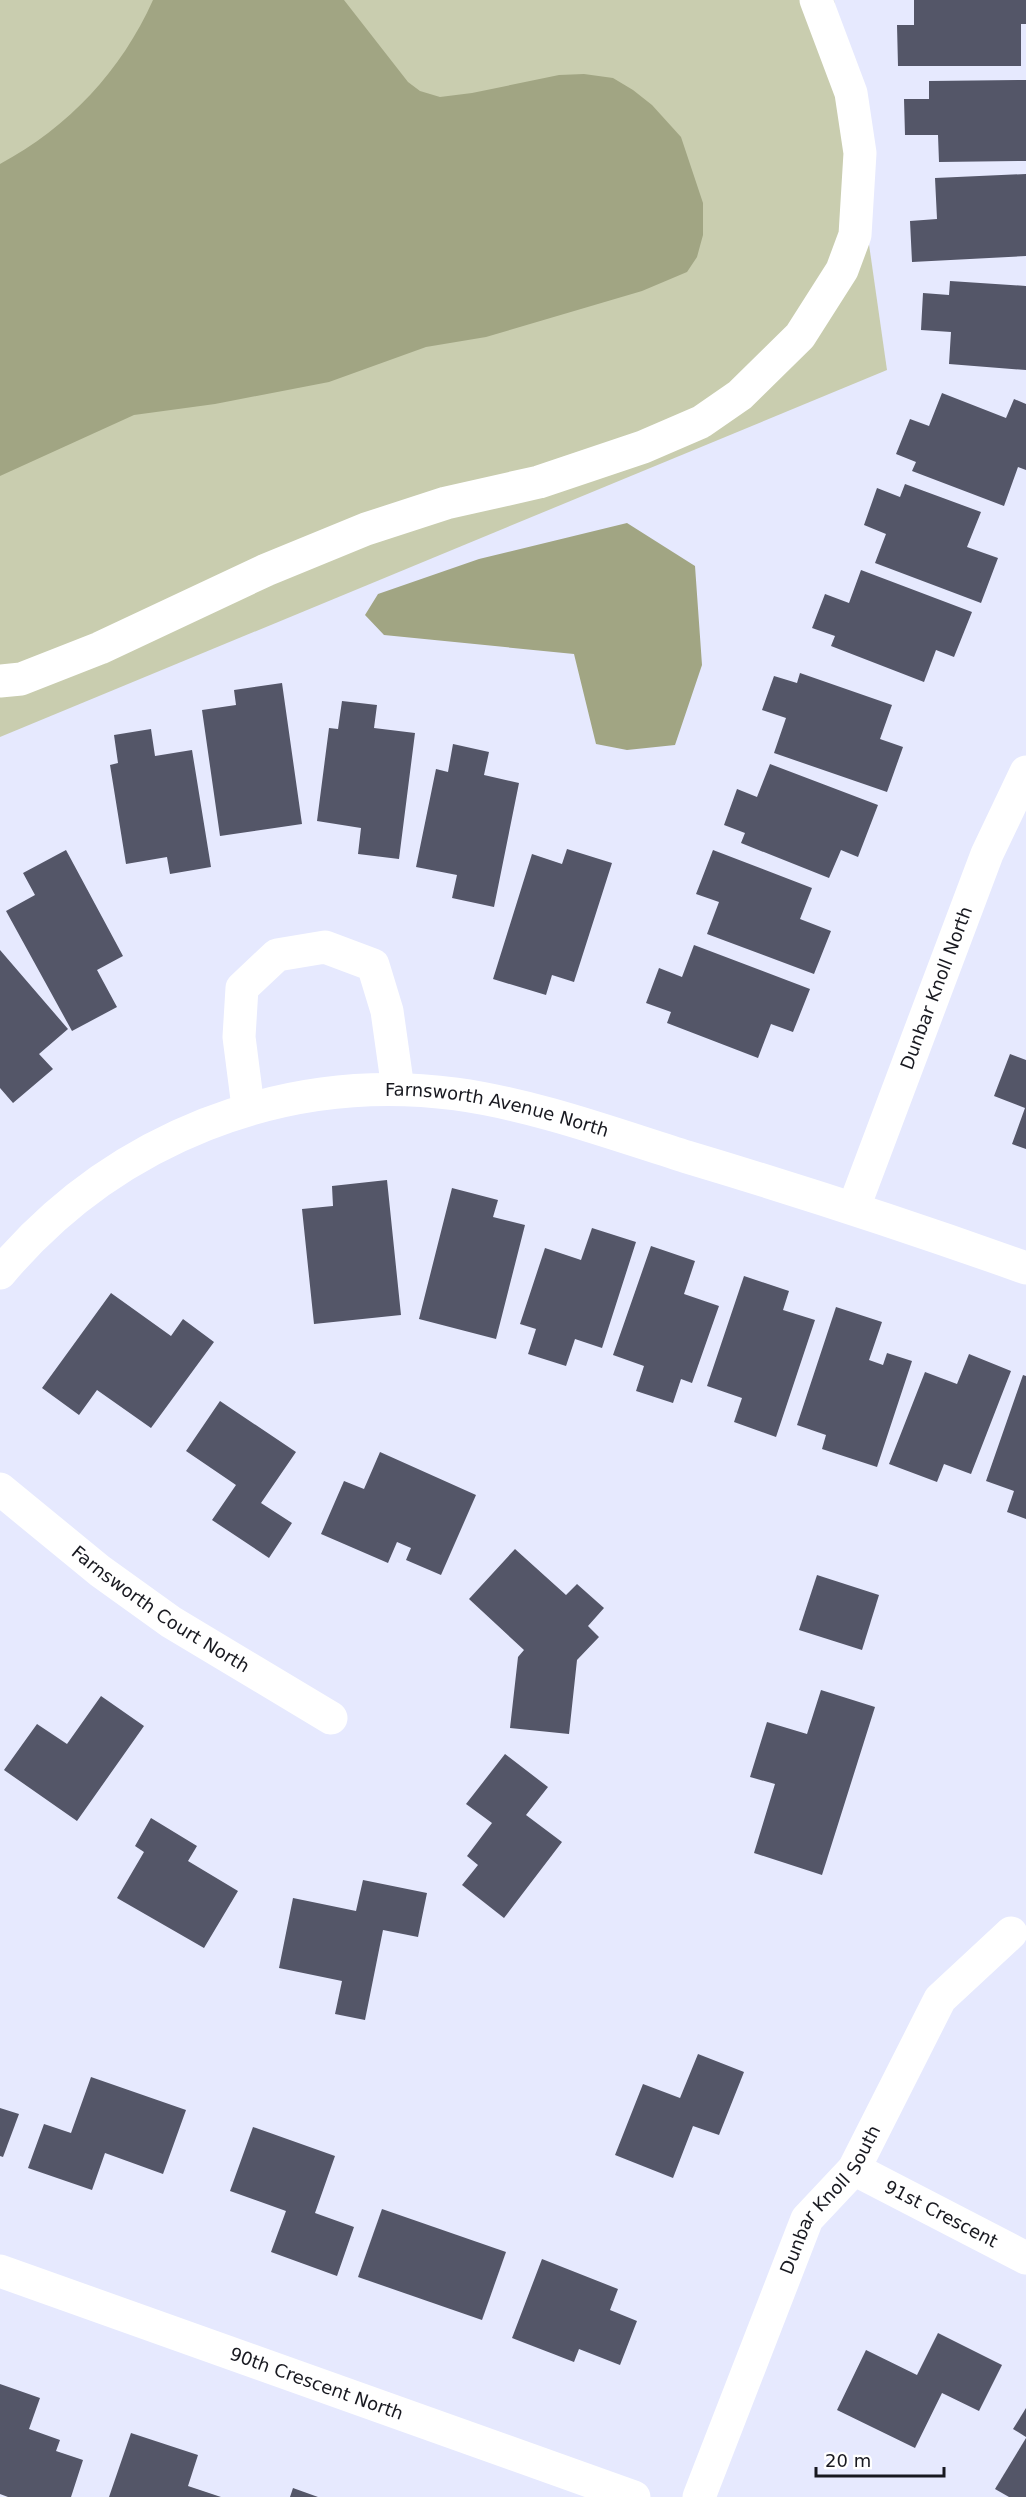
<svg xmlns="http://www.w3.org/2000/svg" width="1026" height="2497" viewBox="0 0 1026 2497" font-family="'DejaVu Sans',sans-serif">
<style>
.green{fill:#c9cdaf}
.water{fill:#a1a583}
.building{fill:#545668}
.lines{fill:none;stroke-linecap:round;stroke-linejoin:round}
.minor{stroke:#fff;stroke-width:33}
.labels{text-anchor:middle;stroke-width:6;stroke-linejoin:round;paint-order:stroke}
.street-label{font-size:18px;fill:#181920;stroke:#fff}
</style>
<rect width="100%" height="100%" fill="#e6e9fe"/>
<polygon class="green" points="0,0 834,0 887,370 0,737"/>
<g class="water">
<path d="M 153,0 L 344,0 L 408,82 L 420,91 L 440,97 L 472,93 L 559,75 L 584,74 L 613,78 L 633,90 L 652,105 L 681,137 L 703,203 L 703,235 L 697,257 L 687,272 L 642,291 L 486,337 L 426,347 L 329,382 L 215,404 L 134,415 L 0,476 L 0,164 C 69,127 121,71 153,0 Z"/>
<polygon points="627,523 695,566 702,665 675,745 627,750 596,744 574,654 384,635 365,615 378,594 479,559"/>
</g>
<g class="building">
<polygon points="914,0 1026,0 1026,24 1021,24 1021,66 898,66 897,25 914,25"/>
<polygon points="1026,80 1026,161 939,162 938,135 905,135 904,99 929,99 929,81"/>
<polygon points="1026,174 1026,256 912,262 910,221 937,219 935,178"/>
<polygon points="950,281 1026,286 1026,370 949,364 951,332 921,330 923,293 949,295"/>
<polygon points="942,393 1006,418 1014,399 1026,404 1026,470 1018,467 1004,506 912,471 916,462 896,454 910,419 929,426"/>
<polygon points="905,484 981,512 967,547 998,558 981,603 875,563 886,534 864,525 877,488 900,497"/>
<polygon points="861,570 972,612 954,657 936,650 924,682 831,646 835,636 812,628 825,594 849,603"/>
<polygon points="800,673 892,705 880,739 903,747 887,792 774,753 786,718 762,710 774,676 797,683"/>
<polygon points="282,683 302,824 220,836 202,710 236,705 234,690"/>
<polygon points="342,701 377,705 374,728 415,733 399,859 358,854 361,828 317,821 329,728 338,729"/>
<polygon points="151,729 155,756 192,750 211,867 170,874 167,857 126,864 110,765 118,763 114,735"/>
<polygon points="453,744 489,752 484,775 519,783 494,907 452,898 457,875 416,867 436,769 448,772"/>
<polygon points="770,764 878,805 858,857 841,850 829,878 741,843 745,833 724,825 737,789 757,797"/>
<polygon points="567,849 612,863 574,982 552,975 546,995 493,979 532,854 562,864"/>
<polygon points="66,850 123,956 97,970 117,1007 72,1031 6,911 35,895 23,873"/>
<polygon points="713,850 812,888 800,919 831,931 814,974 707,934 719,902 696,894"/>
<polygon points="694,945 810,989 793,1032 771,1024 758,1058 667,1023 671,1012 646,1003 659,968 682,977"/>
<polygon points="0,950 68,1029 39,1054 53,1069 13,1103 0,1088"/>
<polygon points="1010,1054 1026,1060 1026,1149 1012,1144 1025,1108 994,1096"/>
<polygon points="387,1180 401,1315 314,1324 302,1209 333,1206 332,1186"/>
<polygon points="452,1188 498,1200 493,1217 525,1225 496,1339 419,1319"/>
<polygon points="592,1228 636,1242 602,1348 575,1339 566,1366 528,1354 536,1329 520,1324 545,1248 581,1260"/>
<polygon points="651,1246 695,1261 684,1294 719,1306 692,1383 681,1379 673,1403 636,1391 644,1366 613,1355"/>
<polygon points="744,1276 789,1291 783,1310 815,1320 776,1437 734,1422 742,1398 707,1386"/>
<polygon points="111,1293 171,1336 183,1319 214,1342 151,1428 97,1390 79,1415 42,1388"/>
<polygon points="836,1307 882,1322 869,1360 883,1365 887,1353 912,1361 877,1467 822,1449 826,1435 797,1425"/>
<polygon points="969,1354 1011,1371 971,1474 944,1464 937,1482 889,1464 925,1372 957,1384"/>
<polygon points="1023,1375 1026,1376 1026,1519 1007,1512 1014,1491 986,1481"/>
<polygon points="220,1401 296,1452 261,1503 292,1523 269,1558 212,1520 236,1485 186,1451"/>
<polygon points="380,1452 476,1495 441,1575 406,1560 411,1548 397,1542 388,1563 321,1534 344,1481 364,1489"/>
<polygon points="515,1549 566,1595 577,1584 604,1608 588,1626 599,1637 577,1660 569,1734 510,1728 518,1657 524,1650 469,1599"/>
<polygon points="817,1575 879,1595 862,1650 799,1630"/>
<polygon points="821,1690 875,1707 822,1875 754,1853 775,1784 750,1777 767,1722 807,1734"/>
<polygon points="101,1696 144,1726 77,1821 4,1770 37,1724 67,1744"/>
<polygon points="505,1754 548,1787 526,1815 562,1842 504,1918 462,1885 478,1865 467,1856 492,1823 466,1804"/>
<polygon points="151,1818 197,1846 188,1861 238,1891 204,1948 117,1898 144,1852 135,1846"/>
<polygon points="363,1880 427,1893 418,1937 383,1930 365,2020 335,2014 342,1981 279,1968 293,1898 356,1911"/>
<polygon points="698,2054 744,2072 719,2135 693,2126 673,2178 615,2155 643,2084 680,2098"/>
<polygon points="91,2077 186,2110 163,2174 105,2153 92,2190 28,2168 44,2124 71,2133"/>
<polygon points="0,2108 19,2114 3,2157 0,2156"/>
<polygon points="253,2127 335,2156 315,2213 354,2227 337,2276 271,2252 286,2211 230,2191"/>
<polygon points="382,2209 506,2252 482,2320 358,2277"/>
<polygon points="542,2259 618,2289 610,2310 637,2321 620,2365 579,2349 574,2362 512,2338"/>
<polygon points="938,2333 1002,2365 979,2411 942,2393 915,2448 837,2410 866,2350 917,2375"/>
<polygon points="0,2384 40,2398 29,2429 60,2440 56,2451 83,2460 71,2497 8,2497 0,2494"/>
<polygon points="1026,2408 1026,2437 1013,2429"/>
<polygon points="131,2433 198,2455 188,2486 221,2497 109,2497"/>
<polygon points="1026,2438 1026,2497 1009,2497 995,2489"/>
<polygon points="293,2488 318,2497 290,2497"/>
</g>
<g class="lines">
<g class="minor">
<polyline points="0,681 21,679 100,648 266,570 366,529 446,503 539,482 643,447 701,422 740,395 800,336 842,270 855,235 860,153 851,93 816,0"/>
<polyline points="248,1107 239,1037 242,988 277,955 325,947 373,965 387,1011 398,1089"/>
<path id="s1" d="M 854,1207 L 987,854 L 1026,772"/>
<path id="s2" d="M 0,1273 C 113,1139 282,1071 456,1094 C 535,1105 611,1133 687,1157 C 801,1191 914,1228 1026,1268"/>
<path id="s3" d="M 0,1489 L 100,1571 L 171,1622 L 331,1718"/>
<path id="s4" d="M 854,2169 L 1026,2258"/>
<path id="s5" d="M 0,2271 L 634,2497"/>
<path id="s6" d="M 699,2497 L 807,2219 L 854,2169 L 940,1999 L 1011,1933"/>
</g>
</g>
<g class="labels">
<g class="street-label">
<text dy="6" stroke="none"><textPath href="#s1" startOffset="234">Dunbar Knoll North</textPath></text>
<text dy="6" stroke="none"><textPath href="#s2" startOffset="554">Farnsworth Avenue North</textPath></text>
<text dy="6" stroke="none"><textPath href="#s3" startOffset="201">Farnsworth Court North</textPath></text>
<text dy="6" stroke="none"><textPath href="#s6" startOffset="327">Dunbar Knoll South</textPath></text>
<text dy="6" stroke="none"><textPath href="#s4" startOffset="98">91st Crescent</textPath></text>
<text dy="6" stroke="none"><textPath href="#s5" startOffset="336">90th Crescent North</textPath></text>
</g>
</g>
<path d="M816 2467v9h128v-9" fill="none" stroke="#181920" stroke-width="3"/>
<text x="825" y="2467" font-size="18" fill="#181920" stroke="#ffffff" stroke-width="4.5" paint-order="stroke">20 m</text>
</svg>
